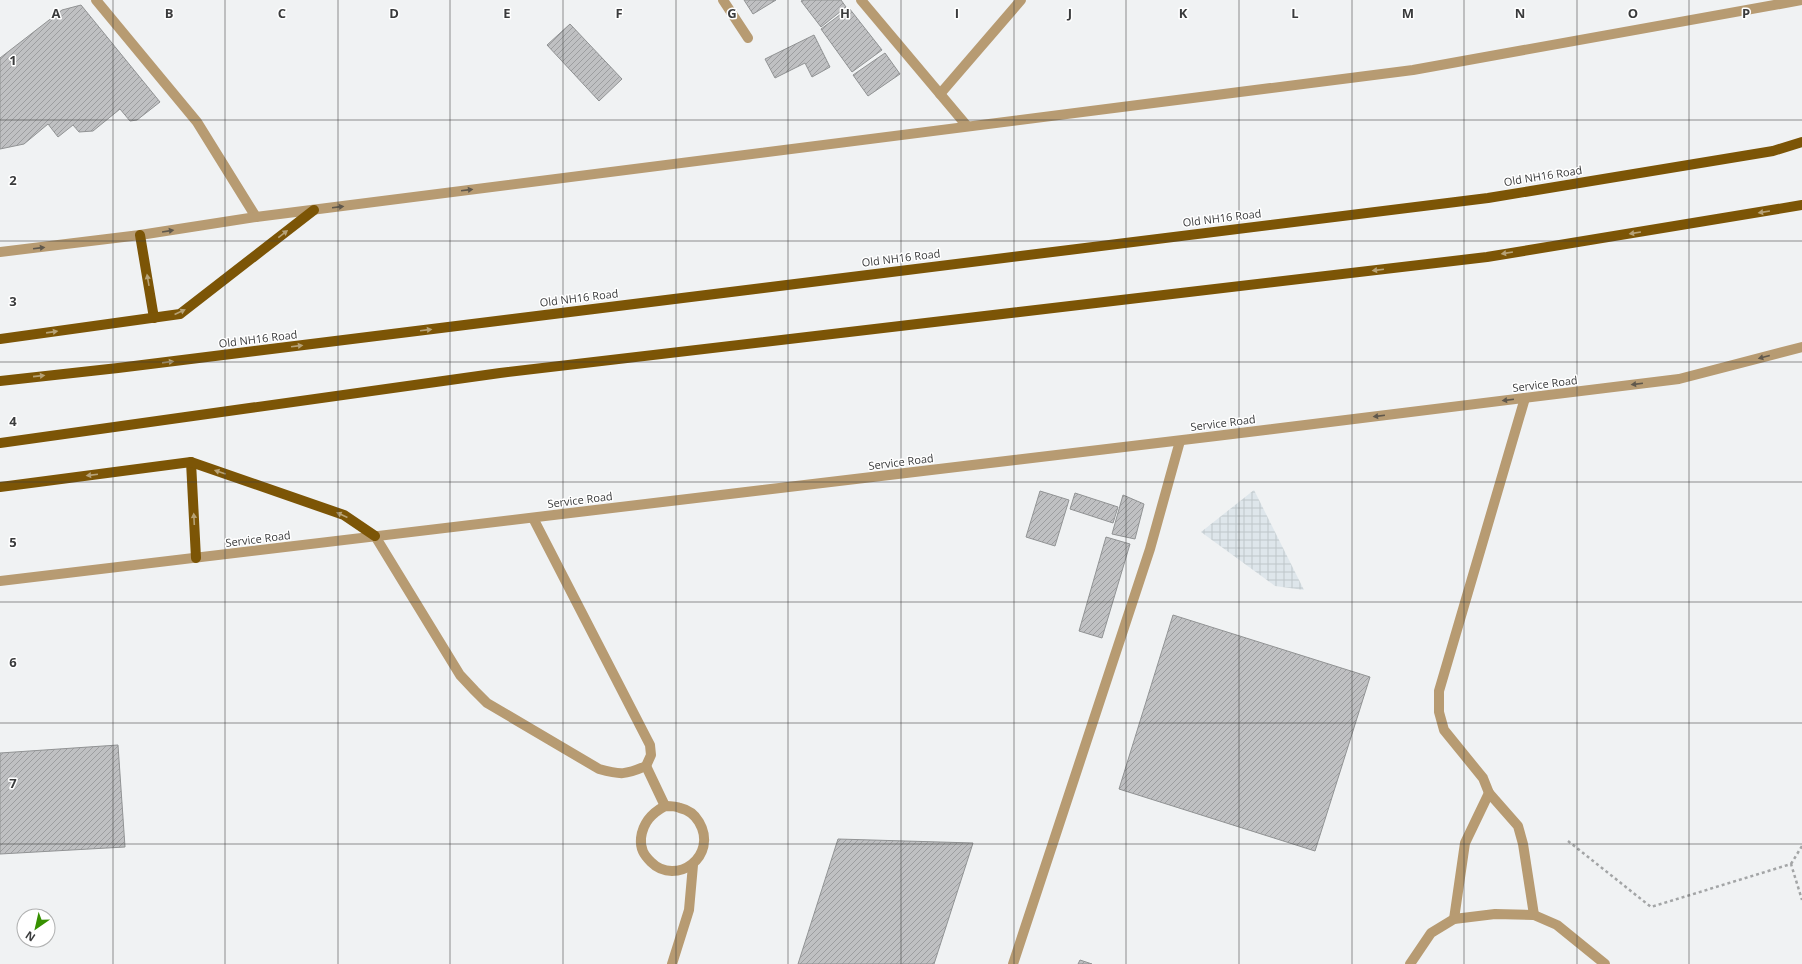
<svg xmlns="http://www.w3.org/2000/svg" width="1802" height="964" viewBox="0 0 1802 964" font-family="'Open Sans',sans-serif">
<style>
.industrial{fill:url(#industrial-grid)}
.building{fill:url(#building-hatch);stroke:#919394}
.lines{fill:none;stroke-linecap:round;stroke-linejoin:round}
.path{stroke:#a3a5a6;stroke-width:2.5;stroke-dasharray:3 3;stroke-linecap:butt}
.minor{stroke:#b79b72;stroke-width:10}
.major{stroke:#7c5506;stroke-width:10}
.oneway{fill:#60584c}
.oneway2{fill:#b7a276}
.grid{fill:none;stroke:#3a3b3c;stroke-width:1;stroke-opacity:0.55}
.labels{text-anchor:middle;stroke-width:3;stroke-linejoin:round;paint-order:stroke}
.street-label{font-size:11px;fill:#3a3b3c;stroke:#fff}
.grid-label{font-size:13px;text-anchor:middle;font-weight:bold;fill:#3a3b3c;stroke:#fff;stroke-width:3;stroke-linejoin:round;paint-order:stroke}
</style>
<defs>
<pattern id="industrial-grid" width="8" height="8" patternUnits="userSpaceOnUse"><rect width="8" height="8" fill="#dee6eb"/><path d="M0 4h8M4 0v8" fill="none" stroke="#bfc6ca"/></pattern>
<pattern id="building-hatch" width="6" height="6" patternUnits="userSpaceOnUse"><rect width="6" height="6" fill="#bfc0c2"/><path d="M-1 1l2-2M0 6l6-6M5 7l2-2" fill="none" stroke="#9c9d9f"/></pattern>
</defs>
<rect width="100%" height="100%" fill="#f0f2f3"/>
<polygon class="industrial" points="1254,490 1304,590 1275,586 1201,532"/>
<g class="building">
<polygon points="744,0 776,0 753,14"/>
<polygon points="803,0 841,0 846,7 821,27 801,1"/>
<polygon points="81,5 160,102 137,120 130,121 120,109 93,131 79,132 73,125 58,137 48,124 24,144 0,149 0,58 62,10"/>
<polygon points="849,8 882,50 852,72 821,29"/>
<polygon points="570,24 622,79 599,101 547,45"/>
<polygon points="814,35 830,67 812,77 805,63 775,78 765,59"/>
<polygon points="885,53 900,74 868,96 853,75"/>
<polygon points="1040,491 1069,500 1055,546 1026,537"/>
<polygon points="1075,493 1118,507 1113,523 1070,509"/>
<polygon points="1123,495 1144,504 1135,539 1112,534"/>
<polygon points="1106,537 1130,544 1102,638 1079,631"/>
<polygon points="1173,615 1370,677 1315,851 1119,789"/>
<polygon points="118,745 125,847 0,854 0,753"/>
<polygon points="838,839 973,843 934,964 798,964"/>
<polygon points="1080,960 1092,964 1078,964"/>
</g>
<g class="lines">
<g class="path">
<polyline points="1568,841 1651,907 1791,864 1802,900"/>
<polyline points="1791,864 1802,846"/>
</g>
<g class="minor">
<polyline points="96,0 197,122 256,217"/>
<polyline points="723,0 748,38"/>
<polyline points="861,0 967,126"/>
<polyline points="940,94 1021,0"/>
<polyline points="0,252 140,235 256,217 1413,70 1802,0"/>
<path d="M 375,536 L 460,675 L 475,691 L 487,703 L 599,769 C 621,775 625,775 646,766 L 651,755 L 650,745 L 533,518"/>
<polyline points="0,581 1216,436 1679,379 1802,347"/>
<polyline points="646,766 665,806"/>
<polyline points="1489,793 1483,778 1444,730 1439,712 1439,691 1525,398"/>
<path d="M 665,806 C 670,806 676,806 680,808 C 689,810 695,815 699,822 C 719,856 676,887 651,862 C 644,855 640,849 641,838 C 643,822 652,813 665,806 Z"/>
<polyline points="1454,919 1465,843 1489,793 1518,826 1523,844 1534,915"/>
<polyline points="672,964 689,910 693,865"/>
<polyline points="1013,964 1150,549 1180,441"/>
<polyline points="1410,964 1431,933 1454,919 1495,914 1534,915 1557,925 1605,964"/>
</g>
<g class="major">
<polyline points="140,235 154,318"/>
<polyline points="0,339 180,314 314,210"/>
<polyline points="0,381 118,368 1488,198 1773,151 1802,142"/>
<polyline points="0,443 500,373 1487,257 1802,205"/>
<polyline points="191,462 196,558"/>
<polyline points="0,487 191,462 344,515 375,536"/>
</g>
</g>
<defs><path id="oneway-solid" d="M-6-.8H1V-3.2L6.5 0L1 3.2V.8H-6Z"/></defs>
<g class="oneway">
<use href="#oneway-solid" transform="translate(467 190) rotate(-7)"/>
<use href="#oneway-solid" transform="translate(338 207) rotate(-7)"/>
<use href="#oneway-solid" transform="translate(168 231) rotate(-9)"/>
<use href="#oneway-solid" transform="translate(39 248) rotate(-7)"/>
<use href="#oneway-solid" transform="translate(1764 357) rotate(165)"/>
<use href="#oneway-solid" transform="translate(1637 384) rotate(173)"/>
<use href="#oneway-solid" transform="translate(1508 400) rotate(173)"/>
<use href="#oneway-solid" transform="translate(1379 416) rotate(173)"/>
</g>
<g class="oneway2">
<use href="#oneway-solid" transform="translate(1764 212) rotate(171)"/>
<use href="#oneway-solid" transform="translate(1635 233) rotate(171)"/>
<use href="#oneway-solid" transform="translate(283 234) rotate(-38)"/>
<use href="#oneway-solid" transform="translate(1507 253) rotate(171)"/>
<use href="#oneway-solid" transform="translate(1378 270) rotate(173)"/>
<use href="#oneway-solid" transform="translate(148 280) rotate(-100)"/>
<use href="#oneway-solid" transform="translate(180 312) rotate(-25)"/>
<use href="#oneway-solid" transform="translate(426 330) rotate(-7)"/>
<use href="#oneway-solid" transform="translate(52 332) rotate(-8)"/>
<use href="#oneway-solid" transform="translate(297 346) rotate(-7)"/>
<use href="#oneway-solid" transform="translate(168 362) rotate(-7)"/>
<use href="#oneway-solid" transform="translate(39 376) rotate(-6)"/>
<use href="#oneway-solid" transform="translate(220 472) rotate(-161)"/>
<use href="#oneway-solid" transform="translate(92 475) rotate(173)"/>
<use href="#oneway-solid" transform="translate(342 515) rotate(-155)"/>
<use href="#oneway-solid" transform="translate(194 519) rotate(-93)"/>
</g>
<path class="grid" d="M 113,0 L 113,964M 225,0 L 225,964M 338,0 L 338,964M 450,0 L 450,964M 563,0 L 563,964M 676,0 L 676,964M 788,0 L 788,964M 901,0 L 901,964M 1014,0 L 1014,964M 1126,0 L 1126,964M 1239,0 L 1239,964M 1352,0 L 1352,964M 1464,0 L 1464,964M 1577,0 L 1577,964M 1689,0 L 1689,964M 0,120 L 1802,120M 0,241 L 1802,241M 0,362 L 1802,362M 0,482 L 1802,482M 0,602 L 1802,602M 0,723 L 1802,723M 0,844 L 1802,844"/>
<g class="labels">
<g class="street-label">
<text transform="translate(1543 176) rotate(-9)" y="4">Old NH16 Road</text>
<text transform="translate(1222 218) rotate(-7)" y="4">Old NH16 Road</text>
<text transform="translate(901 258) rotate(-7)" y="4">Old NH16 Road</text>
<text transform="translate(579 298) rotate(-7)" y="4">Old NH16 Road</text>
<text transform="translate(258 339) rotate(-7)" y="4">Old NH16 Road</text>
<text transform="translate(1545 384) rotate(-7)" y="4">Service Road</text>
<text transform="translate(1223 423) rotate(-7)" y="4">Service Road</text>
<text transform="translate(901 462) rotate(-7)" y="4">Service Road</text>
<text transform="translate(580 500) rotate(-7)" y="4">Service Road</text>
<text transform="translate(258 539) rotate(-7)" y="4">Service Road</text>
</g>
</g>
<g class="grid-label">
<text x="56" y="18">A</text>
<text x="169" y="18">B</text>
<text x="282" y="18">C</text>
<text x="394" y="18">D</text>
<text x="507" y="18">E</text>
<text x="619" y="18">F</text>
<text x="732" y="18">G</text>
<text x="845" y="18">H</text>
<text x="957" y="18">I</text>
<text x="1070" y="18">J</text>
<text x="1183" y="18">K</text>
<text x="1295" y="18">L</text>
<text x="1408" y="18">M</text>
<text x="1520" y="18">N</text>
<text x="1633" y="18">O</text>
<text x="1746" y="18">P</text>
<text x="13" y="65">1</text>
<text x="13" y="185">2</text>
<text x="13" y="306">3</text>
<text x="13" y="426">4</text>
<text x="13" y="547">5</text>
<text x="13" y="667">6</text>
<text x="13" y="788">7</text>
</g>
<g transform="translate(36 928) rotate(214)"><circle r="19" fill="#ffffff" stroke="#b0b1b1"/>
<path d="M0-3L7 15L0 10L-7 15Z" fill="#369000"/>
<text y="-6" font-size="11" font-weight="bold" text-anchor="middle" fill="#3a3b3c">N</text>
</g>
</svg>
